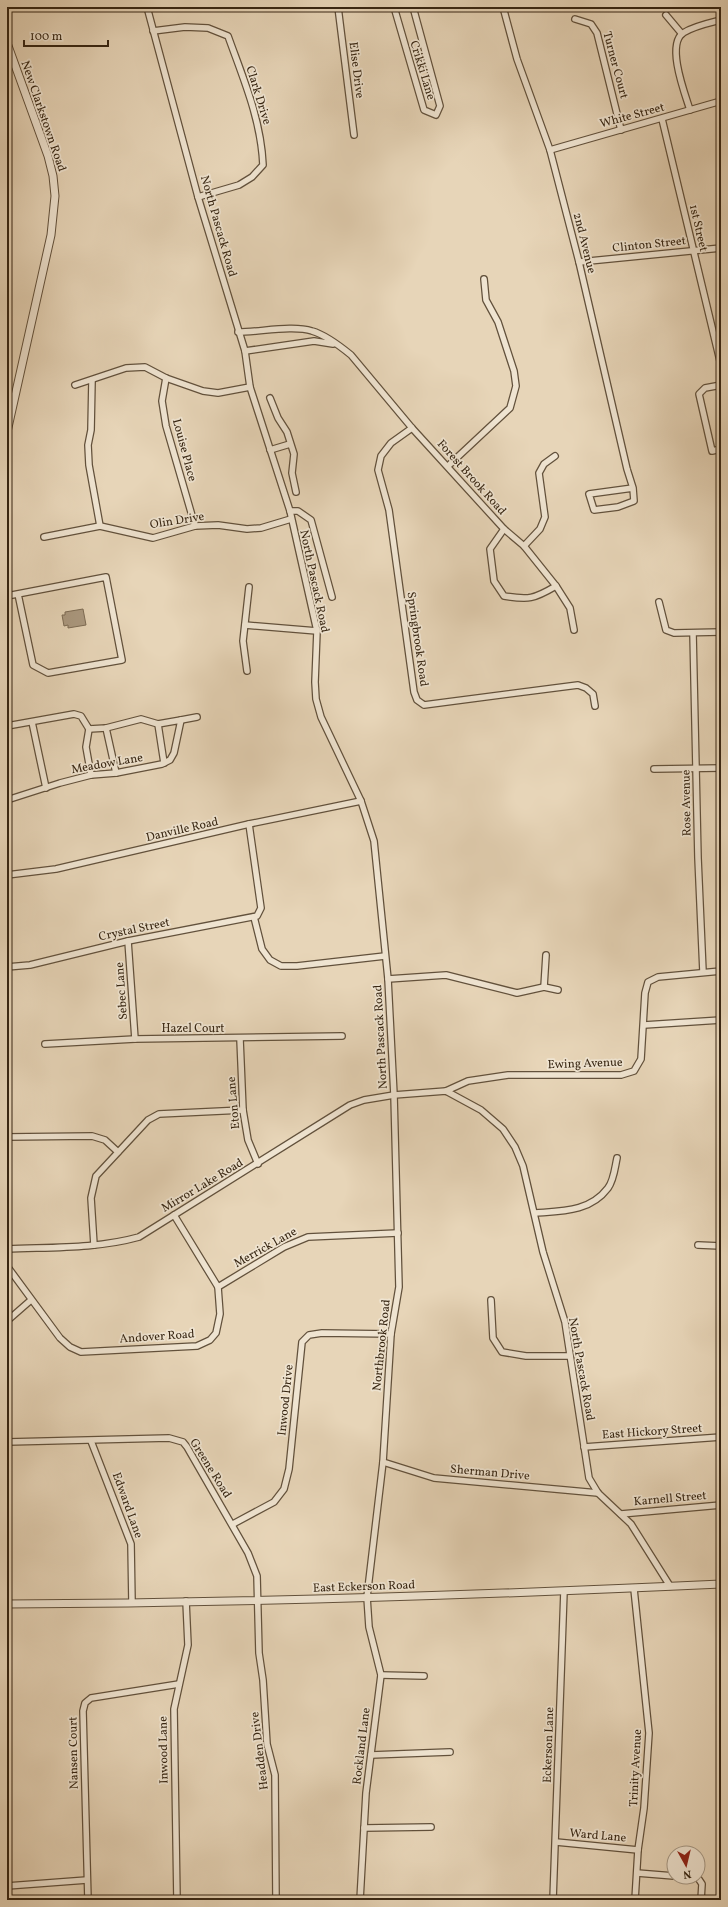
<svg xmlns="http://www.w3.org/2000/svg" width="728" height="1907" viewBox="0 0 728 1907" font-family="Vollkorn,serif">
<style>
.water{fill:#ab9980;stroke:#7c6b54}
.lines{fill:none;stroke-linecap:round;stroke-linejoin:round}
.minor-casing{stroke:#62513c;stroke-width:8}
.tertiary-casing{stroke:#62513c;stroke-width:9}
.minor{stroke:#efe4d1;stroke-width:5.5}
.tertiary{stroke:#efe4d1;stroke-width:7}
.labels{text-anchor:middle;stroke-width:3.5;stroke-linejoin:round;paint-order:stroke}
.street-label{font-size:12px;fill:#362512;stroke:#efe4d1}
</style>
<rect width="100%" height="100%" fill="#e7d5b8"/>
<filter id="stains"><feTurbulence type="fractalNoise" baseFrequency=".005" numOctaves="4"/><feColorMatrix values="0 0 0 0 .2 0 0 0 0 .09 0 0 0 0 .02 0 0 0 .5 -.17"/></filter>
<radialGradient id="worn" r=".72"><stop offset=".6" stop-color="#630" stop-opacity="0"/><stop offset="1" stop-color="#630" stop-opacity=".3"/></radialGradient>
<polygon class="water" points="83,609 86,625 68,628 68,625 64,626 62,615 65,615 65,612"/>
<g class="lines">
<g class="minor-casing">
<g id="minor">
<polyline points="147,7 198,197 245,351 250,387 290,511 317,631 315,682 316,699 321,717 361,801 374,841 388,979 394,1095 399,1287 391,1334 383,1462 367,1597 369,1627 381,1675 366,1793 360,1900"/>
<polyline points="338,7 354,135"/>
<polyline points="394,7 424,110 436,115 440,106 413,7"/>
<polyline points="503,7 517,59 550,150 579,262 627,469 633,488 634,501 618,507 594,510 589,494 633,488"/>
<polyline points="666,15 682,34"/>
<polyline points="575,19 591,24 597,33 621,130"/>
<path d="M 153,31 L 185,27 L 208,28 L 228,36 C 243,78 261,119 263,165 L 252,177 L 239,185 L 198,197"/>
<path d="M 690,110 C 685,94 666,45 683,33 C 694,26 709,23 721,20"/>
<polyline points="662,119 721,365"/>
<polyline points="550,150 721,101"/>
<polyline points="579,262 721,248"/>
<path d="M 238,332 C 260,332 293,325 312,331 C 326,335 340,346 351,355 L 412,428 L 504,529 L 524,546 L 556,586 L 570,608 L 574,630"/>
<polyline points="245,351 314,341 333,344"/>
<polyline points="166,378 162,401 166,426 195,526"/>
<polyline points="92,380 91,430 88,445 89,465 100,526"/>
<polyline points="75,385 126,368 145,367 166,378 203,391 218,393 250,387"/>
<polyline points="721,385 705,388 699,394 712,451 721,449"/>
<polyline points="270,398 278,418 287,432 294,454 292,473 296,492"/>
<polyline points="412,428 391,443 381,456 378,470 389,510 414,692 417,700 424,705 578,685 586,688 593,694 595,706"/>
<polyline points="270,450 290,444"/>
<polyline points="448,466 510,408 516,386 514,371 498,322 486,300 484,279"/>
<polyline points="290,511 298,511 311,520 332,597"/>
<path d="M 504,529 L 490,549 L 494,581 L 504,596 C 529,600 534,599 556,586"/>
<polyline points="44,537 100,526 153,538 195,526 218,525 247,529 261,528 291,519"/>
<polyline points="524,546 540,529 545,517 539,473 544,464 555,456"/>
<polyline points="7,596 106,577 122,660 48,673 33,665 18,594"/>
<polyline points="659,602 666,630 674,633 721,632"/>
<polyline points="245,625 317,631"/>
<polyline points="693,633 698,858 703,972"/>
<polyline points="247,671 243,641 249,587"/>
<polyline points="181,720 197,717"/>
<polyline points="32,722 46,788"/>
<polyline points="158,724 164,763"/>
<polyline points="7,726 74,714 81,716 89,729 106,728 141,719 158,724 181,720 174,753 170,760 162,764 116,773 91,775 60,783 7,800"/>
<polyline points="106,728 116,773"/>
<polyline points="89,729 86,747 91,775"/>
<polyline points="654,769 721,768"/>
<polyline points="7,875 56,869 249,824 361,801"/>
<polyline points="254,917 262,949 270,960 281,966 297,966 385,956"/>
<polyline points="128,941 135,1039"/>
<polyline points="7,967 30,965 128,941 257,916 261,908 249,824"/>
<polyline points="388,979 446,975 517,993 544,987 558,990"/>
<polyline points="544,987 546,955"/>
<polyline points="644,1025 721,1020"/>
<polyline points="240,1039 243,1110 248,1140 258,1164"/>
<polyline points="45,1044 135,1039 342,1036"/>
<polyline points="446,1091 468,1081 508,1075 621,1075 634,1071 641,1059 645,993 648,982 658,977 721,971"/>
<polyline points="7,1137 92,1136 105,1140 118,1152"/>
<path d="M 535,1213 C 562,1211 590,1212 608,1188 C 614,1180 615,1167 617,1158"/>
<polyline points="94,1245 91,1198 96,1176 148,1120 159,1114 243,1110"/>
<polyline points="698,1245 721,1246"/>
<path d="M 7,1249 C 51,1247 96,1249 139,1237 L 350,1105 L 364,1100 L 394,1095 L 446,1091 L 481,1110 L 503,1129 L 515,1147 L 523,1166 L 543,1252 L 565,1322 L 589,1478 L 598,1493 L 631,1524 L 670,1586"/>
<polyline points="7,1266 60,1338 70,1347 81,1352 197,1346 210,1340 216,1333 220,1314 218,1287 174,1215"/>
<polyline points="218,1287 284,1247 308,1237 398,1233"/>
<polyline points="491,1300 493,1338 502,1352 526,1356 569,1356"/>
<polyline points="7,1321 31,1300"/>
<polyline points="91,1441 131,1544 132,1603"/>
<polyline points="7,1442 169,1438 183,1442 187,1447 248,1553 257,1576 259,1653 263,1680 267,1744 275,1775 276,1900"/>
<polyline points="584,1447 721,1437"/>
<polyline points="383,1462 434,1478 598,1493"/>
<polyline points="621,1514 721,1505"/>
<polyline points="233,1524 274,1502 284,1489 289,1469 302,1342 309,1335 322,1333 391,1334"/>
<polyline points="634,1589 649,1733 644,1808 638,1850 635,1900"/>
<polyline points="381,1675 424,1676"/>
<polyline points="371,1755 450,1752"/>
<polyline points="364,1828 431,1827"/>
<polyline points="556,1842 638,1850"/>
<polyline points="637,1873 674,1876"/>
<polyline points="690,1877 698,1878 702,1884 701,1900"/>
<polyline points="7,1886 87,1880"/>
<polyline points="88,1900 83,1711 85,1703 91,1698 179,1684"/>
<polyline points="177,1900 174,1709 188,1645 186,1601"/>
<polyline points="553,1900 564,1591"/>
</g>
</g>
<g class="tertiary-casing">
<g id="tertiary">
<polyline points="7,43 48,156 53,176 55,196 51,235 7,432"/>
<path d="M 7,1604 C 245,1603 483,1595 721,1584"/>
</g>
</g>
<use href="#minor" class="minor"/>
<use href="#tertiary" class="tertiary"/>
</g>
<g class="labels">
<g class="street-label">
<text transform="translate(616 65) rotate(75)" y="4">Turner Court</text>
<text transform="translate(357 70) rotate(83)" y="4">Elise Drive</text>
<text transform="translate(423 70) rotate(73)" y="4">Crikki Lane</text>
<text transform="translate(259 95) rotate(73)" y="4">Clark Drive</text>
<text transform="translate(632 115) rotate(-15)" y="4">White Street</text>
<text transform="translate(44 116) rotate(71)" y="4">New Clarkstown Road</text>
<text transform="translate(219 226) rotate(74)" y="4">North Pascack Road</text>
<text transform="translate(699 228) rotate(77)" y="4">1st Street</text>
<text transform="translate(585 243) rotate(76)" y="4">2nd Avenue</text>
<text transform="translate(649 244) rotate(-6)" y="4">Clinton Street</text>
<text transform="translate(185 450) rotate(75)" y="4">Louise Place</text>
<text transform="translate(472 477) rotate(48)" y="4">Forest Brook Road</text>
<text transform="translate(177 520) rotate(-9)" y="4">Olin Drive</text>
<text transform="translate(315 581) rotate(78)" y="4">North Pascack Road</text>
<text transform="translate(418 639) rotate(82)" y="4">Springbrook Road</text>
<text transform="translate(107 763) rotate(-10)" y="4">Meadow Lane</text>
<text transform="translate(686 803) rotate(-91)" y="4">Rose Avenue</text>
<text transform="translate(182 829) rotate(-13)" y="4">Danville Road</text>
<text transform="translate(134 929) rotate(-12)" y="4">Crystal Street</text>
<text transform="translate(121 991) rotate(-94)" y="4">Sebec Lane</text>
<text x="193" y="1032">Hazel Court</text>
<text transform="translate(380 1037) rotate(-93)" y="4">North Pascack Road</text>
<text transform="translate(585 1063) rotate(-2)" y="4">Ewing Avenue</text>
<text transform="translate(233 1103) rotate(-95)" y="4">Eton Lane</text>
<text transform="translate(202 1185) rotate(-31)" y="4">Mirror Lake Road</text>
<text transform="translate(265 1247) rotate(-29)" y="4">Merrick Lane</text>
<text transform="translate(157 1336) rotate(-4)" y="4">Andover Road</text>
<text transform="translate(381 1345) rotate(-84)" y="4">Northbrook Road</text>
<text transform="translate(582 1369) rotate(80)" y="4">North Pascack Road</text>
<text transform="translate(285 1400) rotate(-84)" y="4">Inwood Drive</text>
<text transform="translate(652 1431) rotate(-4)" y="4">East Hickory Street</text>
<text transform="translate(211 1468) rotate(58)" y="4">Greene Road</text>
<text transform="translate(490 1472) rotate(5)" y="4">Sherman Drive</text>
<text transform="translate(670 1498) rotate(-5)" y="4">Karnell Street</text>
<text transform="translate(128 1505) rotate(70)" y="4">Edward Lane</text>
<text transform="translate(364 1586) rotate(-2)" y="4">East Eckerson Road</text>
<text transform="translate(548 1745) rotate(-88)" y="4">Eckerson Lane</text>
<text transform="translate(361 1746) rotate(-83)" y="4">Rockland Lane</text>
<text transform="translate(163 1750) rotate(-91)" y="4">Inwood Lane</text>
<text transform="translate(259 1751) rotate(-97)" y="4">Headden Drive</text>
<text transform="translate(73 1753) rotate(-91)" y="4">Nansen Court</text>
<text transform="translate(635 1768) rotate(-87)" y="4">Trinity Avenue</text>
<text transform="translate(598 1835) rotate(5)" y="4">Ward Lane</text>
</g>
</g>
<rect width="728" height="1907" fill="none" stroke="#e7d5b8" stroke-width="24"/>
<rect x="8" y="8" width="712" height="1891" fill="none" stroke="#362512" stroke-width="2"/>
<rect x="12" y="12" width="704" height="1883" fill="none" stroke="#362512"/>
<g transform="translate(686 1865) rotate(172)"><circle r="19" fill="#efe4d1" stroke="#a59885"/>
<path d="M0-3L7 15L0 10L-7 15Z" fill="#8f2418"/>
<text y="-6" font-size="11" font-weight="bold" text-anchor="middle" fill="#362512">N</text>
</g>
<path d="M24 40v6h84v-6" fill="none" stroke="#362512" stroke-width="2"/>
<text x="30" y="40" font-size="12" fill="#362512" stroke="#efe4d1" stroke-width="3" paint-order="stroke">100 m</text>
<rect width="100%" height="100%" filter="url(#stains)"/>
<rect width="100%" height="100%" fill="url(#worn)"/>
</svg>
